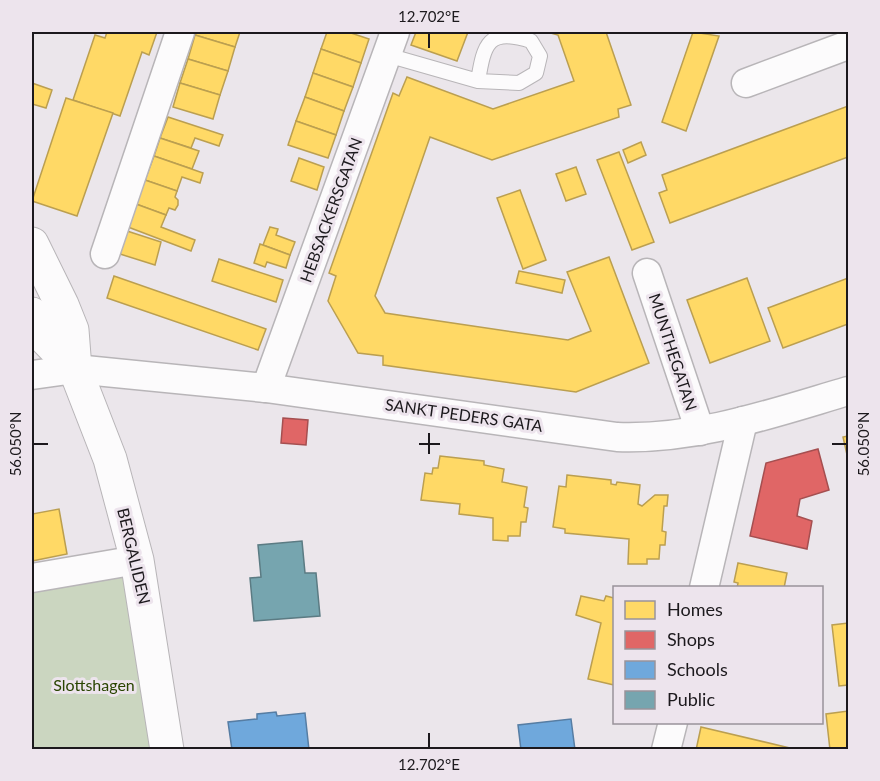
<svg xmlns="http://www.w3.org/2000/svg" width="880" height="781" viewBox="0 0 880 781" font-family="Lato,sans-serif">
<style>
.green{fill:#cbd6c0}
.homes{fill:#ffd966;stroke:#bb9f50;stroke-width:1.5}
.shops{fill:#e06666;stroke:#a54f50;stroke-width:1.5}
.schools{fill:#6fa8dc;stroke:#567da3;stroke-width:1.5}
.public{fill:#76a5af;stroke:#5b7b83;stroke-width:1.5}
.lines{fill:none;stroke-linecap:round;stroke-linejoin:round}
.service-casing{stroke:#b8b5b8;stroke-width:16}
.minor-casing{stroke:#b8b5b8;stroke-width:31}
.tertiary-casing{stroke:#b8b5b8;stroke-width:35}
.service{stroke:#fcfbfc;stroke-width:14}
.minor{stroke:#fcfbfc;stroke-width:28}
.tertiary{stroke:#fcfbfc;stroke-width:33}
.ticks{fill:none;stroke:#1c191d;stroke-width:2}
.labels{text-anchor:middle;stroke-width:6;stroke-linejoin:round;paint-order:stroke}
.street-label{font-size:16px;fill:#1c191d;stroke:#ede4ed}
.park-label{font-size:16px;fill:#2a4502;stroke:#ede4ed}
.neatline{fill:none;stroke:#1c191d;stroke-width:2}
.ticks-label{font-size:15px;text-anchor:middle;fill:#1c191d}
</style>
<rect width="100%" height="100%" fill="#ebe6eb"/>
<polygon class="green" points="137,560 167,749 32,750 32,578"/>
<g class="homes">
<polygon points="107,32 157,32 149,55 142,52 120,116 73,100 95,35 105,38"/>
<polygon points="196,32 240,32 235,47 195,35"/>
<polygon points="327,32 348,32 369,39 361,63 321,49"/>
<polygon points="416,32 468,32 457,61 411,45"/>
<polygon points="547,32 606,32 631,105 618,109 619,117 492,160 430,137 375,296 385,313 568,340 591,331 567,272 609,257 649,363 576,392 383,365 383,356 358,353 328,301 336,276 329,273 393,93 399,96 407,77 493,109 574,81 558,35"/>
<polygon points="693,32 719,36 686,131 662,122"/>
<polygon points="195,35 235,47 228,71 188,59"/>
<polygon points="321,49 361,63 353,87 313,73"/>
<polygon points="188,59 228,71 220,95 180,83"/>
<polygon points="313,73 353,87 344,111 305,97"/>
<polygon points="32,83 52,90 46,108 32,104"/>
<polygon points="180,83 220,95 213,119 173,107"/>
<polygon points="305,97 344,111 336,135 296,121"/>
<polygon points="66,98 113,113 77,216 32,201"/>
<polygon points="848,106 848,157 670,223 659,193 667,190 662,175"/>
<polygon points="168,117 223,135 219,146 195,138 191,148 160,138"/>
<polygon points="296,121 336,135 328,158 288,145"/>
<polygon points="160,138 199,151 192,169 154,156"/>
<polygon points="641,142 646,155 628,163 623,150"/>
<polygon points="619,152 654,242 632,250 597,160"/>
<polygon points="154,156 203,173 200,183 182,177 177,191 145,180"/>
<polygon points="299,158 324,167 317,190 291,181"/>
<polygon points="576,167 586,194 566,201 556,174"/>
<polygon points="145,180 177,191 175,197 178,200 178,205 175,210 169,208 166,215 136,204"/>
<polygon points="520,190 546,260 523,269 497,198"/>
<polygon points="136,204 166,215 161,227 195,240 191,251 128,227"/>
<polygon points="270,227 278,229 276,235 295,242 290,255 263,245"/>
<polygon points="127,231 161,242 155,265 120,254"/>
<polygon points="260,244 290,255 286,268 267,262 265,267 254,263"/>
<polygon points="219,259 283,280 276,302 212,281"/>
<polygon points="519,271 565,280 562,293 516,283"/>
<polygon points="114,276 266,329 258,350 107,298"/>
<polygon points="747,278 770,341 710,363 687,300"/>
<polygon points="848,278 848,324 783,348 768,308"/>
<polygon points="848,436 848,459 843,437"/>
<polygon points="440,456 484,461 484,465 504,469 502,482 527,487 524,507 528,508 526,522 521,522 520,536 508,536 508,541 493,540 493,518 459,514 460,504 421,500 425,473 432,474 433,468 438,468"/>
<polygon points="567,475 611,480 611,484 616,485 617,482 640,485 638,504 642,506 655,495 668,495 667,506 664,506 662,531 666,532 665,545 660,545 659,559 647,559 647,564 628,564 629,539 565,533 565,529 553,527 559,486 566,487"/>
<polygon points="59,509 67,554 32,561 32,514"/>
<polygon points="738,563 787,573 784,588 737,588 738,583 734,582"/>
<polygon points="581,596 604,601 606,596 614,598 614,685 588,679 601,623 576,615"/>
<polygon points="848,623 848,685 839,686 832,625"/>
<polygon points="848,711 848,750 830,750 826,714"/>
<polygon points="701,727 790,748 789,750 696,750"/>
</g>
<g class="shops">
<polygon points="283,418 308,420 306,445 281,443"/>
<polygon points="818,449 829,490 800,499 797,516 812,521 807,549 750,536 766,463"/>
</g>
<g class="schools">
<polygon points="276,712 277,716 305,713 309,750 232,750 228,722 257,719 257,714"/>
<polygon points="571,719 575,750 521,750 518,725"/>
</g>
<polygon class="public" points="302,541 305,573 316,573 320,616 254,621 250,578 261,577 258,545"/>
<g class="lines">
<g class="service-casing">
<path id="service" d="M 387,55 L 478,81 L 519,83 L 536,73 L 540,56 L 531,41 C 488,27 484,44 478,81"/>
</g>
<g class="minor-casing">
<g id="minor">
<polyline points="746,83 848,45"/>
<polyline points="105,254 180,32"/>
<polyline points="647,273 700,431"/>
<path d="M 32,375 L 75,369 L 266,388 L 617,437 C 697,440 773,413 848,391"/>
<polyline points="266,388 395,32"/>
<polyline points="32,578 137,560"/>
<polyline points="704,588 743,421"/>
<polyline points="666,750 673,722"/>
</g>
</g>
<g class="tertiary-casing">
<g id="tertiary">
<polyline points="32,244 62,305 72,330 75,369 110,459 137,560 167,750"/>
<polyline points="32,314 46,339 75,369"/>
</g>
</g>
<use href="#service" class="service"/>
<use href="#minor" class="minor"/>
<use href="#tertiary" class="tertiary"/>
</g>
<path class="ticks" d="M 429,33 L 429,48M 429,433 L 429,454M 33,444 L 48,444M 419,444 L 440,444M 832,444 L 847,444M 429,733 L 429,748"/>
<g class="labels">
<g class="street-label">
<text transform="translate(331 210) rotate(-70)" y="6">HEBSACKERSGATAN</text>
<text transform="translate(673 352) rotate(72)" y="6">MUNTHEGATAN</text>
<text transform="translate(464 415) rotate(8)" y="6">SANKT PEDERS GATA</text>
<text transform="translate(134 556) rotate(77)" y="6">BERGALIDEN</text>
</g>
<g class="park-label">
<text x="94" y="691">Slottshagen</text>
</g>
</g>
<rect width="880" height="781" fill="none" stroke="#ede4ed" stroke-width="66"/>
<rect x="613" y="586" width="210" height="138" fill="#ede4ed" stroke="#99939a" stroke-width="1.5"/>
<rect x="625" y="601" width="30" height="18" fill="#ffd966" stroke="#99939a" stroke-width="1.5"/>
<text x="667" y="616" font-size="18" fill="#1c191d">Homes</text>
<rect x="625" y="631" width="30" height="18" fill="#e06666" stroke="#99939a" stroke-width="1.5"/>
<text x="667" y="646" font-size="18" fill="#1c191d">Shops</text>
<rect x="625" y="661" width="30" height="18" fill="#6fa8dc" stroke="#99939a" stroke-width="1.5"/>
<text x="667" y="676" font-size="18" fill="#1c191d">Schools</text>
<rect x="625" y="691" width="30" height="18" fill="#76a5af" stroke="#99939a" stroke-width="1.5"/>
<text x="667" y="706" font-size="18" fill="#1c191d">Public</text>
<rect x="33" y="33" width="814" height="715" class="neatline"/>
<g class="ticks-label">
<text x="429" y="22">12.702°E</text>
<text transform="translate(16 444) rotate(-90)" y="5">56.050°N</text>
<text transform="translate(864 444) rotate(-90)" y="5">56.050°N</text>
<text x="429" y="770">12.702°E</text>
</g>
</svg>
